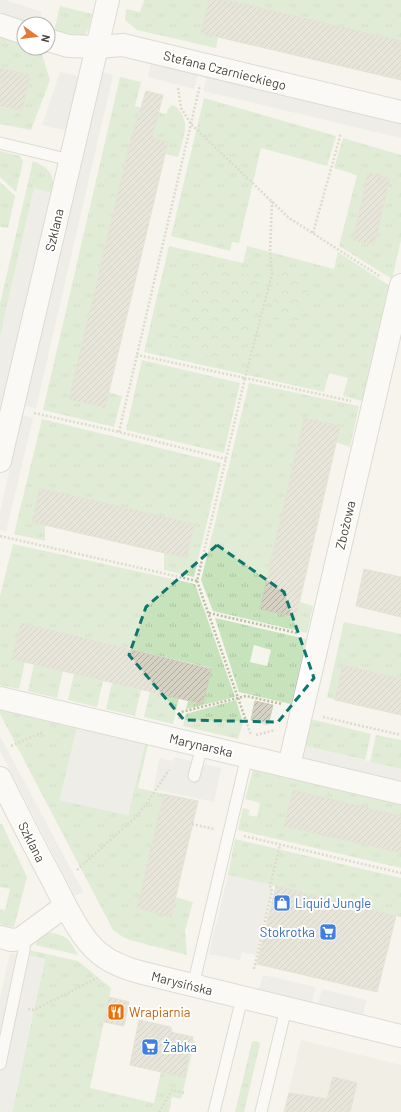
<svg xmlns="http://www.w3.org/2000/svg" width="401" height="1112" viewBox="0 0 401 1112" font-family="Barlow,sans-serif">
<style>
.residential{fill:#e8e7db}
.grass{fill:url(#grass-tufts);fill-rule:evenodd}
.park{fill:url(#park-crowns)}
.parking{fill:#e4e4e0}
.building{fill:url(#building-hatch);stroke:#cfccb7}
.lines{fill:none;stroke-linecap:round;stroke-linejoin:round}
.lane-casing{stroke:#bfbeb0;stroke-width:13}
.street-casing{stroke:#bfbeb0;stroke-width:24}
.path{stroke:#bfbca3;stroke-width:2.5;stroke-dasharray:2 2;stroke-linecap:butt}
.lane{stroke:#fff;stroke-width:11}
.street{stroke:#fff;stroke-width:22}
.marked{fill:none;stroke:#0f766e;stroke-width:3;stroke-dasharray:8 5;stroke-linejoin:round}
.labels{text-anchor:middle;stroke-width:4;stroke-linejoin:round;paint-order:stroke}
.street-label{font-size:13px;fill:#49473b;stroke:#fff}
.shop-label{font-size:13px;fill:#366cbe;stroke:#fff;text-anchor:start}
.food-label{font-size:13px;fill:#c56008;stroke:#fff;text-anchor:start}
</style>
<defs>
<pattern id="grass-tufts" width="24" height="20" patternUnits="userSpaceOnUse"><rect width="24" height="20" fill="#c7e3bb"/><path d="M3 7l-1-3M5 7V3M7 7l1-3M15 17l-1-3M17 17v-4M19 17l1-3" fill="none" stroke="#acc4a2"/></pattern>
<pattern id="park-crowns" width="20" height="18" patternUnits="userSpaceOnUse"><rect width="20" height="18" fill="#c7e3bb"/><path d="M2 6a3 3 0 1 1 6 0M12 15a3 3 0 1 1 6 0" fill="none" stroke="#acc4a2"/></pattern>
<pattern id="building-hatch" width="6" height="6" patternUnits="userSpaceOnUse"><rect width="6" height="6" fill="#d5d2c3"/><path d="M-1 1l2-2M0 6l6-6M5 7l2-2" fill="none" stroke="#afaca0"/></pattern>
</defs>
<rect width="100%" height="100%" fill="#f5f4ed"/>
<polygon class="residential" points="301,1040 401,1065 401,1112 284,1112"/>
<g class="grass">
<polygon points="144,0 209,0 201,33 218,37 216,48 137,30 125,20 126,9 140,12"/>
<polygon points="226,0 401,0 401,41"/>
<path d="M 60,6 L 92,14 C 90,23 90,33 80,38 L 54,32 Z"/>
<polygon points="0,35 24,42 24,48 40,48 50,80 31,130 0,124 0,107 22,111 30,75 0,68"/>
<path d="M 120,77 L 141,82 L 135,106 L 166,114 C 172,95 183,113 185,123 C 187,128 180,151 178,157 L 165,154 L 167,142 L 132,134 L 69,399 L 104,408 L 108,392 L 122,396 L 114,427 L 43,410 Z"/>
<polygon points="204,98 336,136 327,166 261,148 239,243 232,242 230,251 171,236"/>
<path d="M 343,138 L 401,155 L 401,240 L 392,279 L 339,246 L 357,175 L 334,168 ZM 369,173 L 390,178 L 374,245 L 353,240 Z"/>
<polygon points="0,151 20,156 23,161 16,192 0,177"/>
<path d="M 33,161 C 49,168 56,174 52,193 L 34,189 L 0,337 L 0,304 Z"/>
<polygon points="0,182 15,196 8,228 0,227"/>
<polygon points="169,246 243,263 247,246 334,269 338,252 390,286 362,401 343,396 348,378 329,373 324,392 144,352"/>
<polygon points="142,360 240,383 224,453 126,430"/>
<polygon points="249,383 359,406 350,447 336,442 340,426 304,418 261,609 296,617 300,602 313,606 307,633 213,611 201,580"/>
<polygon points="42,419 221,463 194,577 164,570 164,553 185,558 193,524 40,488 32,522 45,525 45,541 14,534"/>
<polygon points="13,544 195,584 235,697 186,709 188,701 203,704 211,668 21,623 12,659 25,662 19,689 0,685 0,596"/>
<path d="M 215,618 L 306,639 L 291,704 L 239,692 ZM 254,645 L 271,650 L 267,666 L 250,662 Z"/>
<polygon points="344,622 401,634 401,679 344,665 335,700 327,697"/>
<polygon points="34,664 63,671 57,698 28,691"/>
<polygon points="74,674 103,681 97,707 68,700"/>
<polygon points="112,683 141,690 135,716 106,709"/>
<polygon points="150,692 179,698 173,724 144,717"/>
<polygon points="236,700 243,723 238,739 183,726 186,714"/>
<polygon points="0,710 77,728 60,800 128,815 145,744 148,744 138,788 164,794 137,908 171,916 175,897 193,902 185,931 187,955 130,940 123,937 113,930 0,714"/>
<polygon points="307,718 371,734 365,760 301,745"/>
<polygon points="376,735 401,740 401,769 370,762"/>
<polygon points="254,766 401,800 401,868 238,830 243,808 250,810 248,815 257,817 260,803 245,799"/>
<polygon points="0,824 2,824 27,877 14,927 0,924 0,909 5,910 10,889 0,887"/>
<polygon points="235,839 401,878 401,917 228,875"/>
<path d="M 48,932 C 67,936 68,937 78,955 L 35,945 L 40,937 Z"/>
<polygon points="29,950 78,961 111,988 90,1088 154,1103 171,1027 173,1033 195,1041 181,1099 172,1097 169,1112 12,1112 45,959 30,956 28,952"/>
<polygon points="254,1041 259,1042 260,1044 244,1112 235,1112 252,1042"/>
</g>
<g class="park">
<polygon points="192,260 260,278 241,362 170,349"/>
<polygon points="280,270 311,278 299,324 269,318"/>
</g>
<g class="parking">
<polygon points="0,0 5,0 42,12 38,24 24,24 0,17"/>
<polygon points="151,62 198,73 194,89 148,77"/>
<polygon points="60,72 78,76 68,123 64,130 42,125"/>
<polygon points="101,72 113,75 36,408 25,406"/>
<polygon points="207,76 401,121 401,138 203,91"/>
<polygon points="34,188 52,193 0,421 0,337"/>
<polygon points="22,415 33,418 6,532 0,530 0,512"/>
<polygon points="77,728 145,744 128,815 60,800"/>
<polygon points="0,736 83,892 75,896 0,751"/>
<polygon points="301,745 401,769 401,782 298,758"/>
<polygon points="174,757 221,768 214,802 153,789 160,758 173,761"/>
<polygon points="228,875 273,885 256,955 242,952 240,960 209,954"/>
<polygon points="10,953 45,959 12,1112 0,1112 0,999"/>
<polygon points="263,975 316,987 312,1002 259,989"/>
<polygon points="322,989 367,1000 363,1014 318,1004"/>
</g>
<g class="building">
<polygon points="209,0 226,0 401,41 401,80 201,33"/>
<polygon points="0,68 30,75 22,111 0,106"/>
<polygon points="146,91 163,95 152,138 168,142 105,408 69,399 132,134 133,134"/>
<polygon points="368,173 390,178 374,245 353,240"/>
<polygon points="304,418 340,426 296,617 260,609"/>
<polygon points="40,488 194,524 186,558 32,522"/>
<polygon points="364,569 401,577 401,617 356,606"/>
<polygon points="21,623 211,669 203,704 12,659"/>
<polygon points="343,665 401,679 401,715 335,700"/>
<polygon points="255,701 273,705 268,725 251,720"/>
<polygon points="293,790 401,816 401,853 284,826"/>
<polygon points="164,794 198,801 171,917 137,908"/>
<polygon points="276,886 396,916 377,992 257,964"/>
<polygon points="109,997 129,1002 124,1026 104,1022"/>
<polygon points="139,1020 171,1027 170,1032 193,1037 184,1077 130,1065"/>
<polygon points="333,1077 357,1083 350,1112 284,1112 289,1093 327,1099"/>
</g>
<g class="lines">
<g class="lane-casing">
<g id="lane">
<polyline points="0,143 70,160"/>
<polyline points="194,776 202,746"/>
<polyline points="193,986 247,756"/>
<polyline points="0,1064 24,950 24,946 20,939"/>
<polyline points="214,1112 242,998"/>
<polyline points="261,1112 286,1008"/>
</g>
</g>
<g class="street-casing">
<g id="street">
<polyline points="0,25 24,33"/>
<polyline points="48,40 68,46 97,47 123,45 401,112"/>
<polyline points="0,461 108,0"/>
<polyline points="0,698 401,793"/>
<polyline points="289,766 401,285"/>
<path d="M 0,778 C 17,812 34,846 52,879 C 64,902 79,937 99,953 C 112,964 127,969 143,973 L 401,1036"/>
<polyline points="0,937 12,940 20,939 65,906"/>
</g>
</g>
<g class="path">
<polyline points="178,88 181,108 191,124 289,218 381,277"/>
<polyline points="272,201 270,252 272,274 245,378 351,401"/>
<polyline points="313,233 341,133"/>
<polyline points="34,413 119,432 226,459"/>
<polyline points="119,432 200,85"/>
<polyline points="0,536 197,581 245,378 137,355"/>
<polyline points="197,581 251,735"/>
<polyline points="209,613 297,633"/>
<polyline points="323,717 401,735"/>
<polyline points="179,719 181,712 246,696 282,704"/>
<polyline points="256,735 275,730"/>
<polyline points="11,746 43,732"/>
<polyline points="192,824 214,829"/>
<polyline points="244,836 401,873"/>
<polyline points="77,870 137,816 149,800 169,770"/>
<polyline points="254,969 272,891 270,886 280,845"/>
<polyline points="28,1009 34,1010 97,978"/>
<polyline points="159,1112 172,1090 185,1093"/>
</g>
<use href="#lane" class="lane"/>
<use href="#street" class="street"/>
</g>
<path d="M0 0H401V1112H0ZM 217,545 L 284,592 L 314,678 L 278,722 L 184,720 L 129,655 L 146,607 Z" fill="#f5f4ed" fill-opacity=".55" fill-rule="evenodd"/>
<path class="marked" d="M 217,545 L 284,592 L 314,678 L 278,722 L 184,720 L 129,655 L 146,607 Z"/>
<defs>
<g id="shop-square" transform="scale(0.9)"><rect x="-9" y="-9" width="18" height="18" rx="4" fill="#3f7fe0" stroke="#fff"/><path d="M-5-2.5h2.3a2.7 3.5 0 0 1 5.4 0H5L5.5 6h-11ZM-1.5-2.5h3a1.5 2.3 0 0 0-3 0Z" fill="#fff"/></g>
<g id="supermarket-square" transform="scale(0.9)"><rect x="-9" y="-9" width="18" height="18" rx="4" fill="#3f7fe0" stroke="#fff"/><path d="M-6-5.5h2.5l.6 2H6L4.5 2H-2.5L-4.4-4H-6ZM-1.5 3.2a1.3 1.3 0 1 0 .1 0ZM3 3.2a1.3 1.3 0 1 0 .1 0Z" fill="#fff"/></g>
<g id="restaurant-square" transform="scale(0.9)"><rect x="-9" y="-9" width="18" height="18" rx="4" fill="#e8710a" stroke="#fff"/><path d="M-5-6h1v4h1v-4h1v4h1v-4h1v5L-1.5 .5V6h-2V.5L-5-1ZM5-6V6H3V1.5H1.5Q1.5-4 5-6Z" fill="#fff"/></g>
</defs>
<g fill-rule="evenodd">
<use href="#shop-square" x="282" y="903"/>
<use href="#supermarket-square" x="328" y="932"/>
<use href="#restaurant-square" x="116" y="1012"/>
<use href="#supermarket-square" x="150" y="1047"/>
</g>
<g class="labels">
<g class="street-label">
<text transform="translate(225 70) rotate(14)" y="5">Stefana Czarnieckiego</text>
<text transform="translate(54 230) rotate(-77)" y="5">Szklana</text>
<text transform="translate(345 525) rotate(-77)" y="5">Zbożowa</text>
<text transform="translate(201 745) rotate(13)" y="5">Marynarska</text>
<text transform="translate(32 842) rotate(63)" y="5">Szklana</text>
<text transform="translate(182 983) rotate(14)" y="5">Marysińska</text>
</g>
<g class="shop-label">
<text x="295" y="908">Liquid Jungle</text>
<text x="315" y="937" text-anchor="end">Stokrotka</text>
<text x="163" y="1052">Żabka</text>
</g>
<g class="food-label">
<text x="129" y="1017">Wrapiarnia</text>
</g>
</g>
<g transform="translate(36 36) rotate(104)"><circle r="19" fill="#ffffff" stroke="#b6b5b1"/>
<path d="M0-3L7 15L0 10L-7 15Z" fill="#e17a37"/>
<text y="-6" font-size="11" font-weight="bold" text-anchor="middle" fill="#49473b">N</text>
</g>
</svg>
